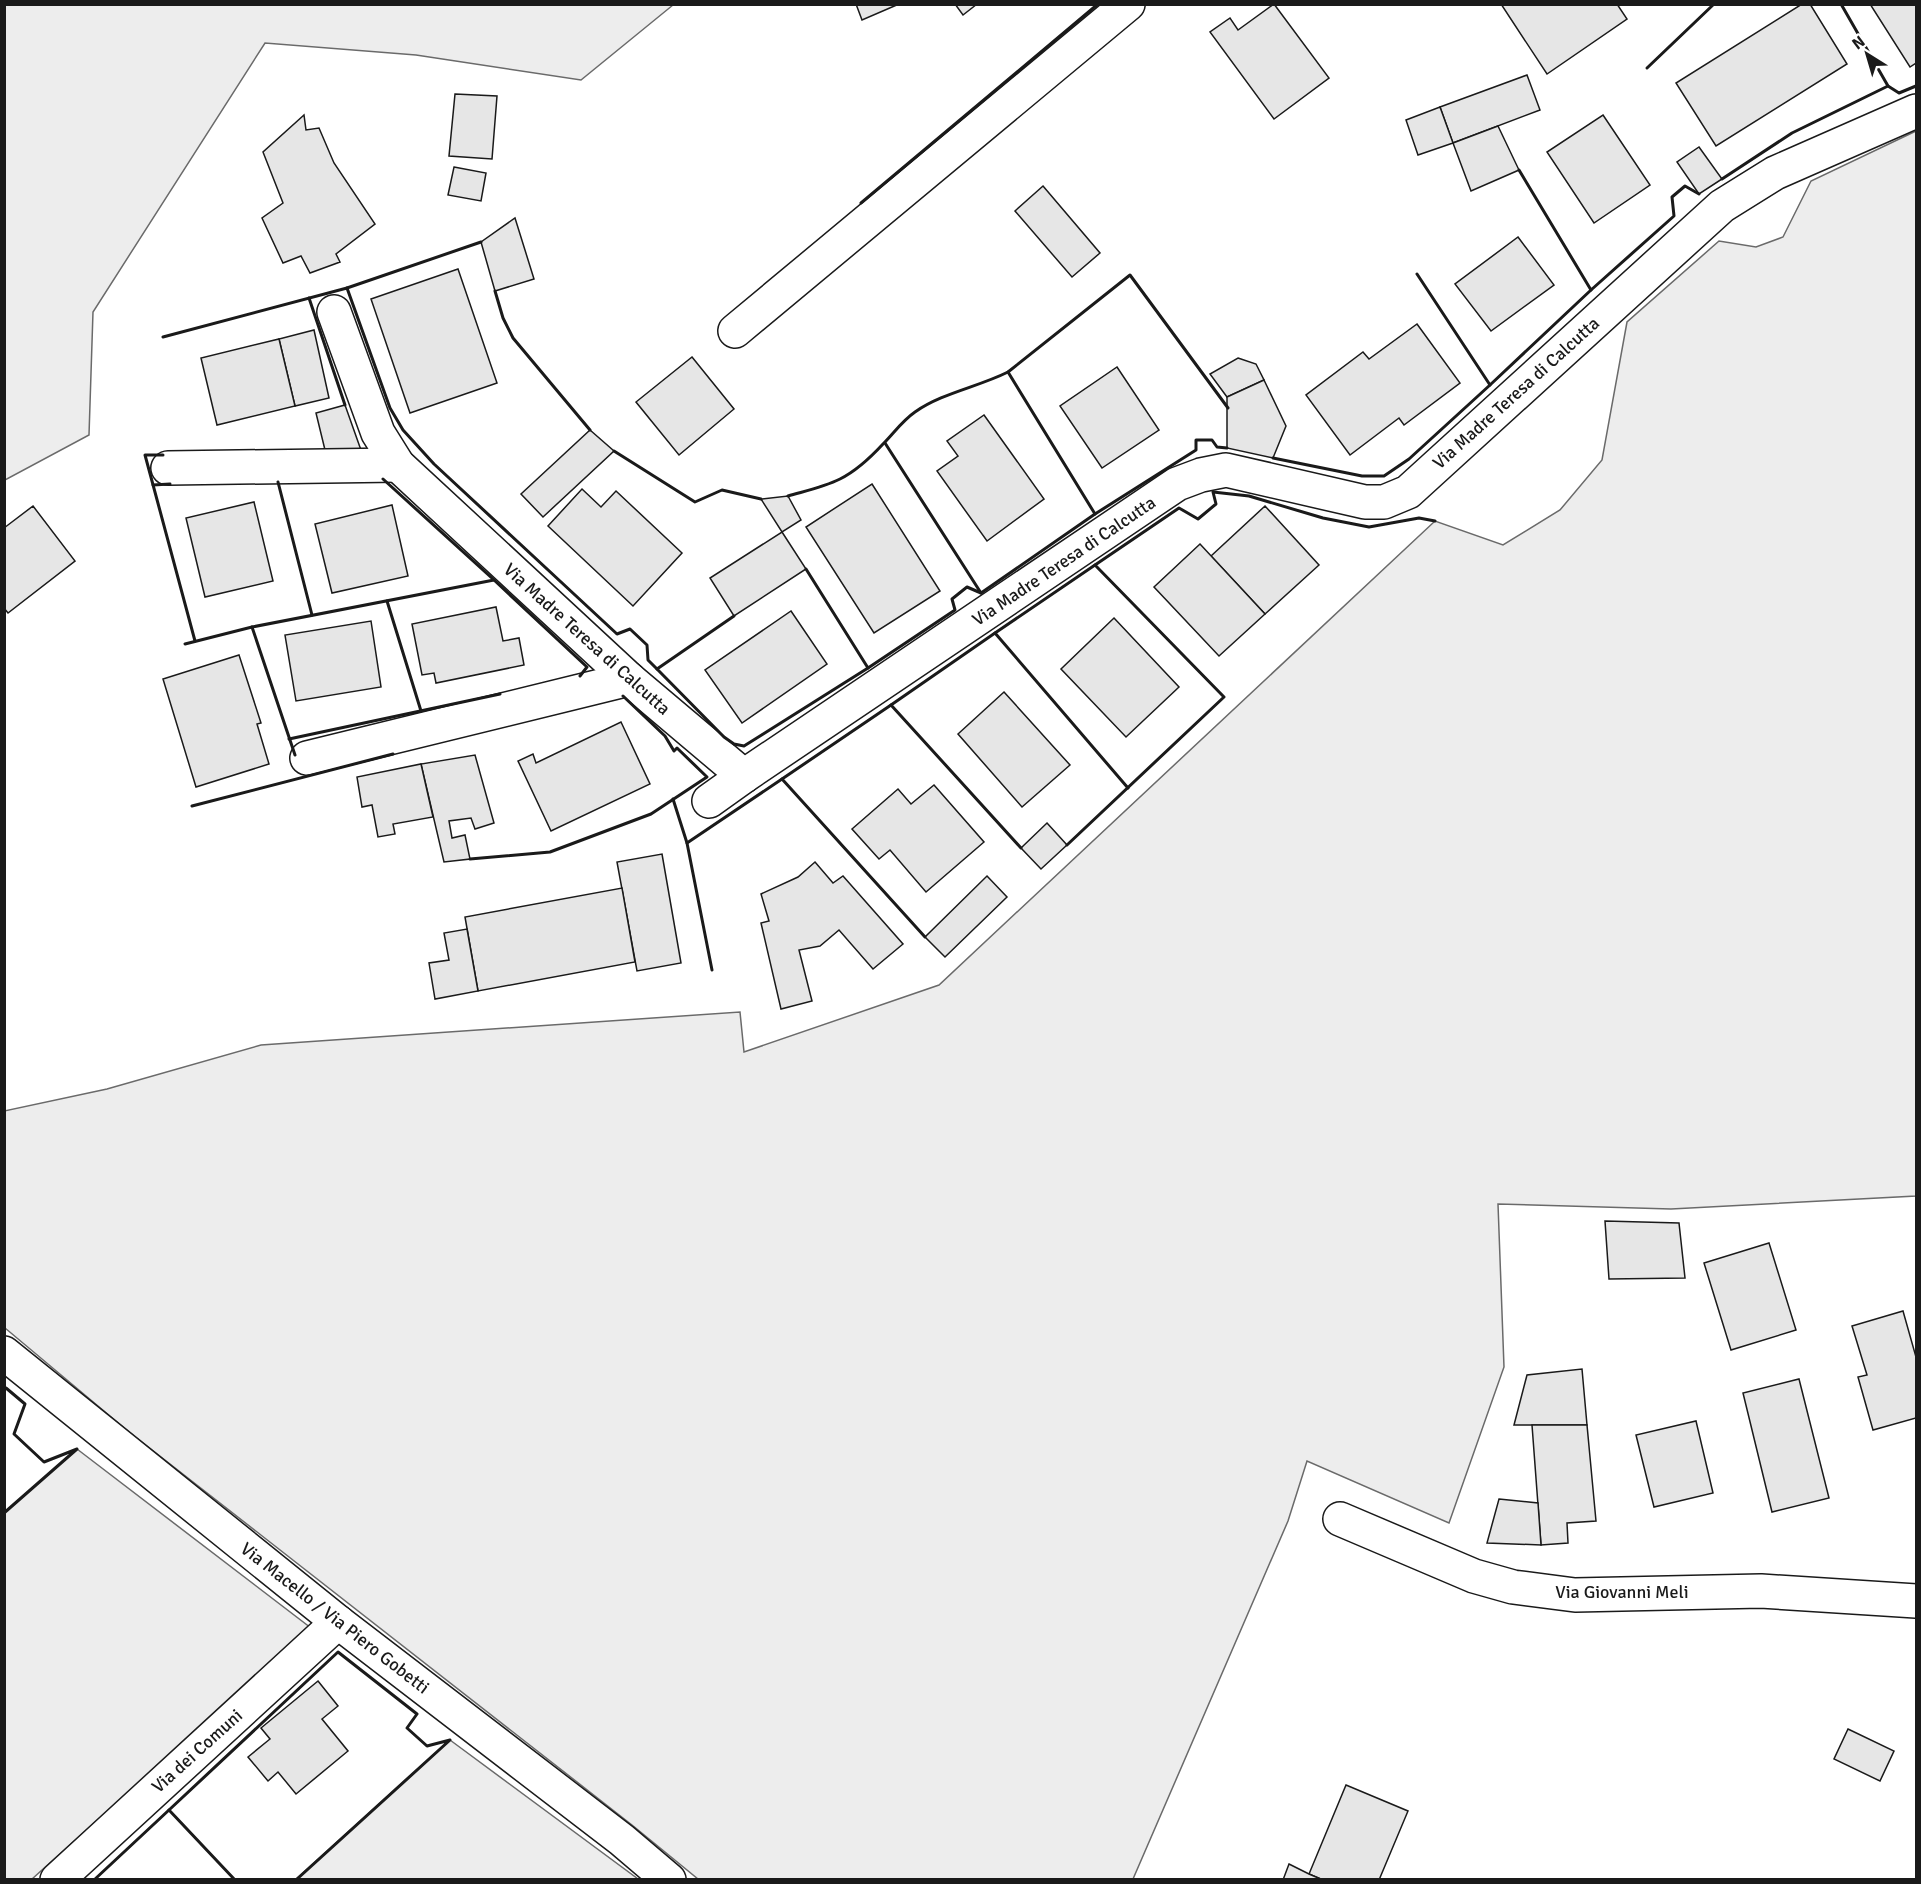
<svg xmlns="http://www.w3.org/2000/svg" width="1921" height="1884" viewBox="0 0 1921 1884" font-family="Signika,sans-serif">
<style>
.green{fill:#ededed;stroke:#6a6a6a;stroke-width:1.5}
.building{fill:#e6e6e6;stroke:#1a1a1a;stroke-width:1.5}
.lines{fill:none;stroke-linecap:round;stroke-linejoin:round}
.minor-casing{stroke:#1a1a1a;stroke-width:36}
.minor{stroke:#fff;stroke-width:33}
.wall{stroke:#1a1a1a;stroke-width:3}
.labels{text-anchor:middle;stroke-width:4.5;stroke-linejoin:round;paint-order:stroke}
.street-label{font-size:18px;fill:#1a1a1a;stroke:#fff}
</style>
<rect width="100%" height="100%" fill="#fff"/>
<g class="green">
<polygon points="5,4 673,4 673,5 581,80 416,55 265,43 93,312 89,435 5,480"/>
<polygon points="1916,131 1916,1196 1671,1209 1498,1204 1504,1367 1449,1523 1307,1461 1288,1521 1133,1879 698,1879 632,1825 129,1432 5,1328 4,1111 107,1089 261,1045 740,1012 744,1052 939,985 1435,521 1503,545 1560,510 1602,460 1627,322 1719,241 1756,247 1783,237 1811,181"/>
<polygon points="77,1449 311,1628 32,1879 5,1879 4,1513"/>
<polygon points="450,1740 638,1879 296,1879"/>
</g>
<g class="building">
<polygon points="856,4 899,4 862,20"/>
<polygon points="955,4 977,4 963,15"/>
<polygon points="1274,4 1329,78 1274,119 1210,32 1230,18 1238,30"/>
<polygon points="1501,4 1617,4 1627,19 1547,74"/>
<polygon points="1802,4 1810,4 1847,64 1716,146 1676,83"/>
<polygon points="1870,4 1916,4 1916,63 1910,67"/>
<polygon points="1527,75 1540,110 1453,143 1440,107"/>
<polygon points="455,94 497,96 492,159 449,156"/>
<polygon points="1440,107 1453,143 1418,155 1406,120"/>
<polygon points="304,115 306,130 319,128 334,163 375,224 336,254 340,262 310,273 301,256 283,263 262,218 283,203 263,152"/>
<polygon points="1603,115 1650,185 1594,223 1547,152"/>
<polygon points="1498,126 1519,170 1471,191 1453,143"/>
<polygon points="1699,147 1722,179 1699,194 1677,162"/>
<polygon points="454,167 486,173 481,201 448,195"/>
<polygon points="1043,186 1100,253 1072,277 1015,211"/>
<polygon points="515,218 534,279 495,291 481,242"/>
<polygon points="1518,237 1554,285 1491,331 1455,284"/>
<polygon points="458,269 497,383 410,413 371,299"/>
<polygon points="1417,324 1460,383 1404,425 1399,418 1350,455 1306,395 1363,352 1369,359"/>
<polygon points="314,330 329,398 295,406 279,339"/>
<polygon points="279,339 295,406 217,425 201,358"/>
<polygon points="692,357 734,409 679,455 636,402"/>
<polygon points="1238,358 1256,364 1264,380 1227,397 1210,374"/>
<polygon points="1117,367 1159,430 1102,468 1060,406"/>
<polygon points="1264,380 1286,426 1273,458 1227,448 1227,397"/>
<polygon points="345,405 362,453 325,450 316,413"/>
<polygon points="984,415 1044,499 987,541 937,471 958,456 947,441"/>
<polygon points="590,430 614,451 543,517 521,494"/>
<polygon points="872,484 940,591 874,633 806,527"/>
<polygon points="582,489 601,507 616,491 682,553 633,606 548,526"/>
<polygon points="788,496 801,520 782,532 761,499"/>
<polygon points="254,502 273,581 205,597 186,518"/>
<polygon points="392,505 408,576 332,593 315,524"/>
<polygon points="33,506 75,561 8,613 4,608 4,528"/>
<polygon points="1265,506 1319,565 1265,614 1211,556"/>
<polygon points="782,532 806,569 734,616 710,578"/>
<polygon points="1200,544 1265,614 1219,656 1154,587"/>
<polygon points="496,607 503,641 519,638 524,665 436,683 434,673 422,675 412,624"/>
<polygon points="791,611 827,664 742,723 705,670"/>
<polygon points="1114,618 1179,687 1126,737 1061,669"/>
<polygon points="371,621 381,687 296,701 285,635"/>
<polygon points="239,655 261,723 257,724 269,764 196,787 163,679"/>
<polygon points="1004,692 1070,765 1022,807 958,734"/>
<polygon points="621,722 650,784 551,831 518,761 533,754 536,763"/>
<polygon points="475,755 494,823 475,829 471,818 449,821 452,838 465,835 470,859 444,862 421,764"/>
<polygon points="421,764 433,817 393,824 395,834 378,837 372,805 362,807 357,777"/>
<polygon points="934,785 984,842 926,892 890,850 879,859 852,829 898,789 911,804"/>
<polygon points="1047,823 1067,845 1041,869 1021,848"/>
<polygon points="662,854 681,963 637,971 617,862"/>
<polygon points="815,862 833,883 843,876 903,944 873,969 839,930 820,946 799,950 812,1001 781,1009 761,923 769,921 761,894 798,877"/>
<polygon points="987,876 1007,897 945,957 925,937"/>
<polygon points="622,888 635,962 478,991 465,917"/>
<polygon points="467,929 478,991 435,999 429,963 449,960 444,933"/>
<polygon points="1605,1221 1679,1223 1685,1278 1609,1279"/>
<polygon points="1769,1243 1796,1330 1731,1350 1704,1263"/>
<polygon points="1903,1311 1916,1357 1916,1418 1873,1430 1858,1377 1867,1375 1852,1326"/>
<polygon points="1582,1369 1587,1425 1514,1425 1527,1375"/>
<polygon points="1799,1379 1829,1498 1772,1512 1743,1393"/>
<polygon points="1696,1421 1713,1493 1654,1507 1636,1435"/>
<polygon points="1532,1425 1587,1425 1596,1521 1567,1523 1568,1543 1541,1545"/>
<polygon points="1499,1499 1538,1503 1541,1545 1487,1543"/>
<polygon points="318,1681 338,1706 322,1719 348,1751 296,1794 278,1772 268,1781 248,1757 270,1739 261,1728"/>
<polygon points="1848,1729 1894,1751 1880,1781 1834,1759"/>
<polygon points="1346,1785 1408,1811 1379,1880 1323,1880 1309,1874"/>
<polygon points="1289,1864 1309,1874 1323,1880 1283,1880"/>
</g>
<g class="lines">
<g class="minor-casing">
<g id="minor">
<polyline points="334,312 378,433 398,465 629,679 744,776 1177,484 1201,475 1226,470 1365,502 1384,502 1408,492 1722,206 1775,173 1916,111"/>
<polyline points="735,331 1128,4"/>
<polyline points="168,468 398,465"/>
<polyline points="307,758 629,679"/>
<polyline points="709,801 744,776"/>
<polyline points="4,1353 338,1622 622,1840 669,1880"/>
<polyline points="1340,1519 1474,1576 1513,1587 1575,1595 1761,1591 1916,1601"/>
<polyline points="57,1880 338,1622"/>
</g>
</g>
<use href="#minor" class="minor"/>
<g class="wall">
<polyline points="1841,4 1888,86"/>
<polyline points="1647,68 1714,4"/>
<polyline points="1519,170 1591,290 1674,216 1672,197 1685,186 1699,194"/>
<polyline points="1722,179 1792,133 1888,86 1899,93 1916,86"/>
<polyline points="861,203 1098,4"/>
<polyline points="481,242 347,288 390,408 403,430 434,464 617,634 630,629 647,645 648,660 657,669"/>
<polyline points="1417,274 1490,385 1591,290"/>
<polyline points="495,291 503,318 513,338 590,430"/>
<polyline points="309,298 345,405"/>
<polyline points="163,337 347,288"/>
<polyline points="1008,372 1095,514 1196,450 1196,440 1212,440 1217,447 1227,448"/>
<polyline points="885,443 981,593 1095,514"/>
<polyline points="614,451 695,502 722,490 761,499"/>
<polyline points="163,455 145,455 195,641"/>
<polyline points="1273,458 1362,476 1384,476 1409,459 1490,385"/>
<polyline points="383,479 494,580"/>
<polyline points="278,482 312,615"/>
<polyline points="153,485 170,484"/>
<path d="M 788,496 C 805,491 824,487 840,479 C 856,471 871,457 883,444 C 894,433 902,421 915,412 C 942,393 978,387 1008,372 L 1130,275 L 1228,408"/>
<polyline points="1095,565 995,633 1128,788"/>
<polyline points="806,569 868,668 955,610 952,599 967,587 981,593"/>
<polyline points="387,601 421,711"/>
<polyline points="734,616 657,669 724,737 734,744 744,746 868,668"/>
<polyline points="252,627 295,755"/>
<polyline points="995,633 891,705 1021,848"/>
<polyline points="185,644 252,627 494,580 587,667 580,676"/>
<polyline points="891,705 782,779 925,937"/>
<polyline points="289,739 500,694"/>
<polyline points="673,799 687,843"/>
<polyline points="192,806 393,754"/>
<polyline points="1067,845 1224,697 1095,565 1179,508 1198,519 1216,504 1213,492 1249,496 1323,518 1369,527 1419,518 1435,521"/>
<polyline points="470,859 550,852 651,814 707,777 677,748 674,751 665,736 623,696"/>
<polyline points="712,970 687,843 782,779"/>
<polyline points="4,1389 6,1388 25,1404 14,1434 44,1462 77,1449 4,1513"/>
<polyline points="94,1880 169,1810"/>
<polyline points="235,1880 169,1810 338,1652 417,1714 407,1728 427,1746 450,1740 296,1880"/>
</g>
</g>
<g class="labels">
<g class="street-label">
<text transform="translate(1516 393) rotate(-42)" y="6">Via Madre Teresa di Calcutta</text>
<text transform="translate(1064 561) rotate(-34)" y="6">Via Madre Teresa di Calcutta</text>
<text transform="translate(587 639) rotate(42)" y="6">Via Madre Teresa di Calcutta</text>
<text x="1622" y="1598">Via Giovanni Meli</text>
<text transform="translate(335 1618) rotate(38)" y="6">Via Macello / Via Piero Gobetti</text>
<text transform="translate(197 1751) rotate(-42)" y="6">Via dei Comuni</text>
</g>
</g>
<rect width="1921" height="1884" fill="none" stroke="#1a1a1a" stroke-width="12"/>
<g transform="translate(1867 54) rotate(323)" stroke="#ffffff" stroke-width="4.5" paint-order="stroke">
<path d="M0-4.5L10 22L0 15L-10 22Z" fill="#1a1a1a"/>
<text y="-9" font-size="16" font-weight="bold" text-anchor="middle" fill="#1a1a1a">N</text>
</g>
</svg>
